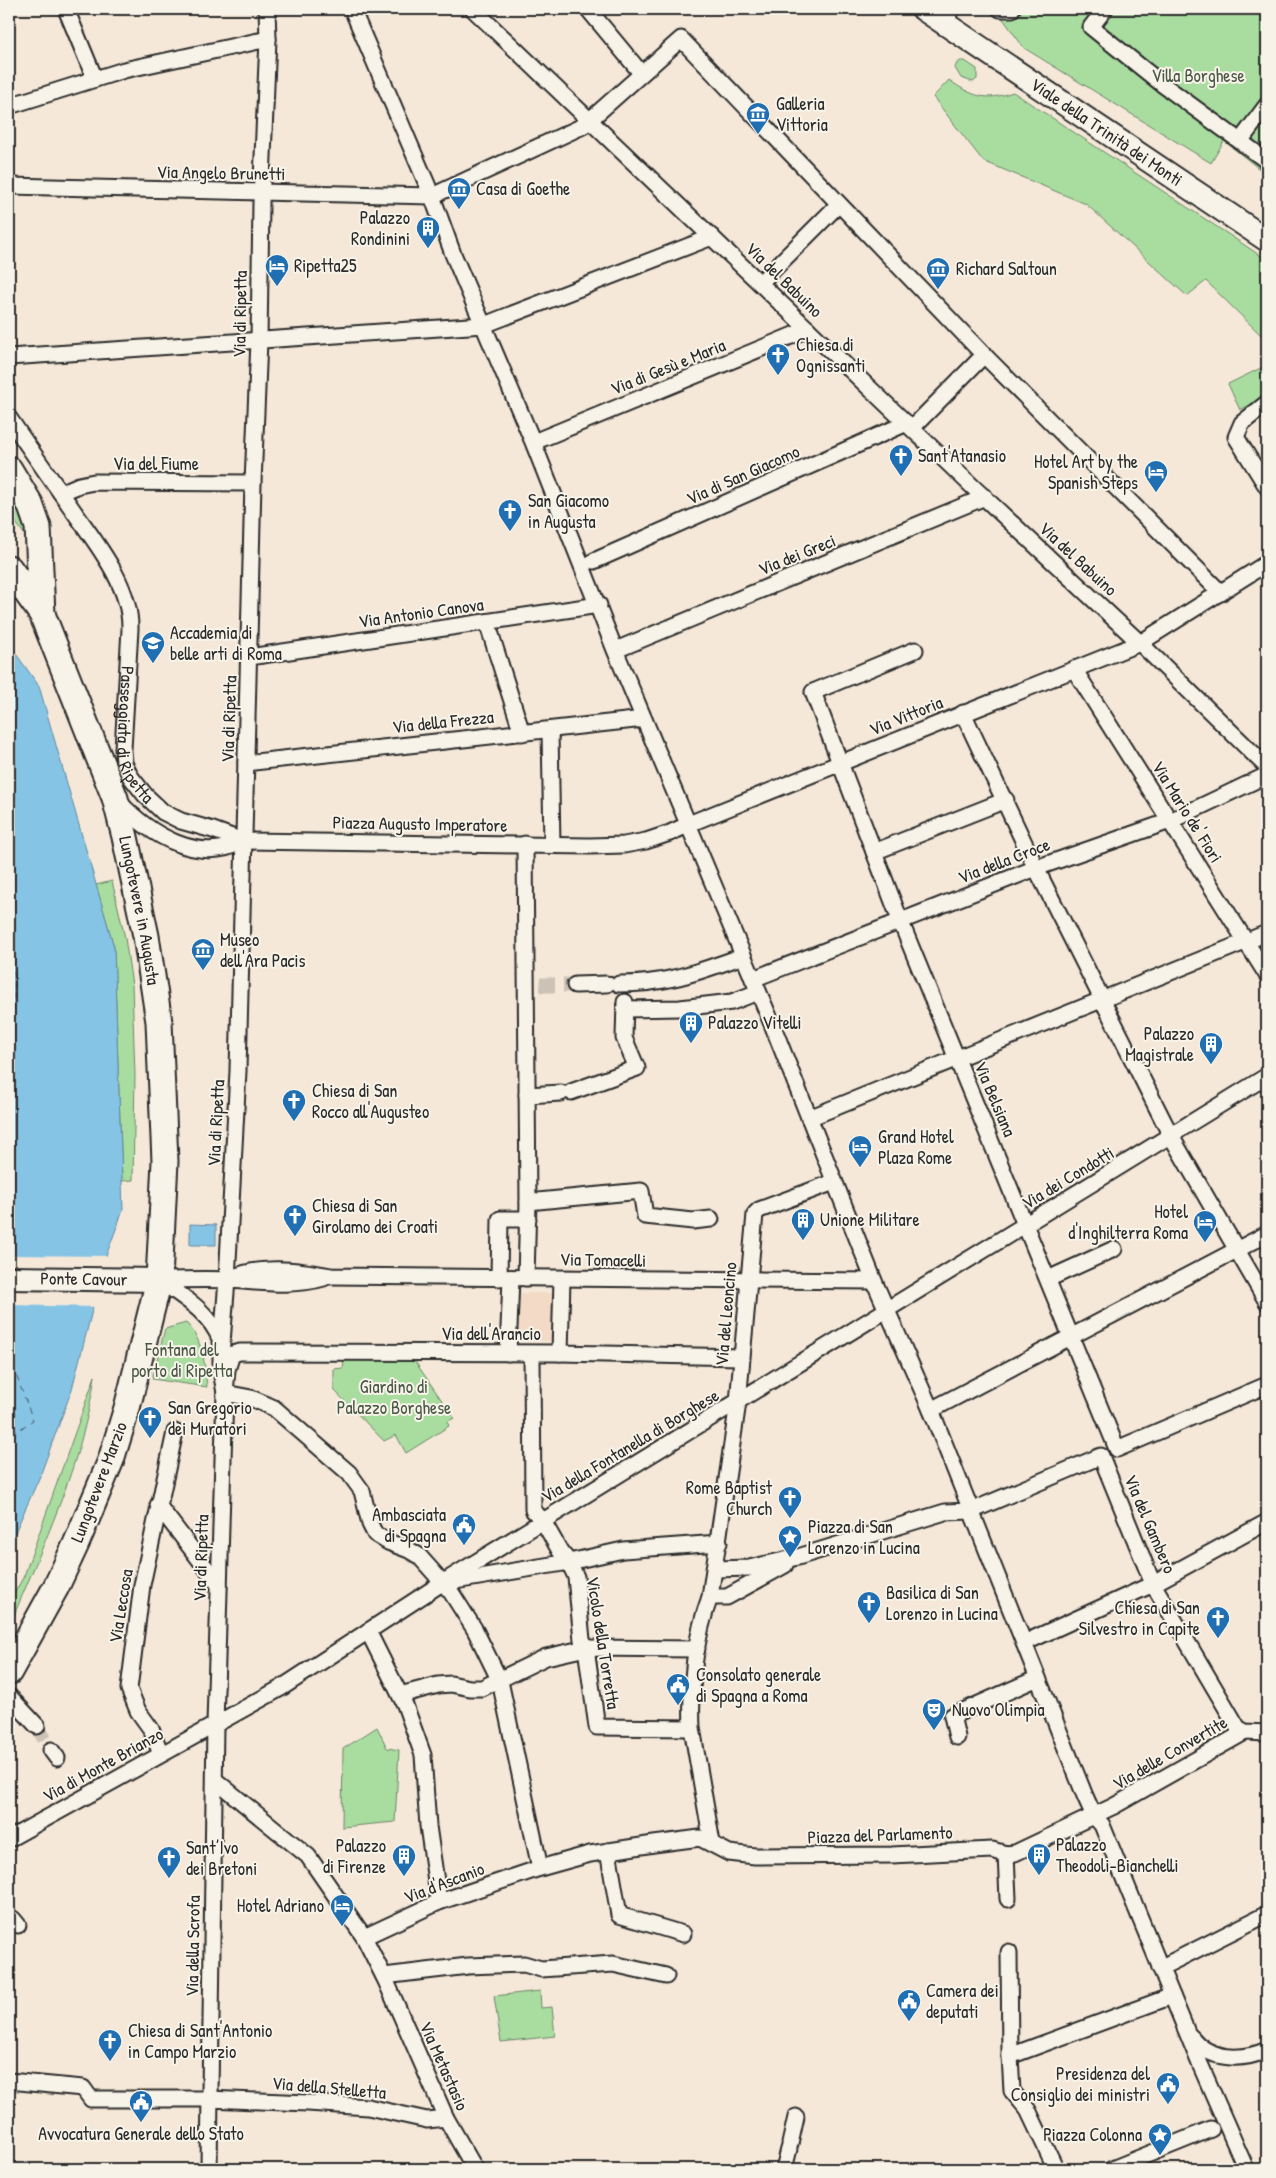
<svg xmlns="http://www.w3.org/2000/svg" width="1276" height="2178" viewBox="0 0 1276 2178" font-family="'Patrick Hand',sans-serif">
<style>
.built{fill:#f2dac7}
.green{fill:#a9dda0;stroke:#6a8466}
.water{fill:#86c4e6;stroke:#62879b}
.pier{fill:#f5e8d9}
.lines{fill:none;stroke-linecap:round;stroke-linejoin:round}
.ferry{stroke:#465963;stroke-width:1;stroke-dasharray:6 5;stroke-linecap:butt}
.street-tunnel{stroke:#cdc2b6;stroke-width:15;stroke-dasharray:15 8;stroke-linecap:butt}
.street-casing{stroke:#2b2b2b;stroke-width:19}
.secondary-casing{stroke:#2b2b2b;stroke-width:26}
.primary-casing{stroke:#2b2b2b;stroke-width:29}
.street{stroke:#f7f3e8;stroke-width:15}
.secondary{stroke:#f7f3e8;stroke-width:22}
.primary{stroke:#f7f3e8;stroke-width:25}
.labels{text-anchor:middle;stroke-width:4;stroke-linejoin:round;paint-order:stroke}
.park-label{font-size:18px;fill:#4a5848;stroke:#f7f3e8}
.poi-label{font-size:18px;fill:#2b2b2b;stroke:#f7f3e8;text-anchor:start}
.street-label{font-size:18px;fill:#2b2b2b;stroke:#f7f3e8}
</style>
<rect width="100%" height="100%" fill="#f5e8d9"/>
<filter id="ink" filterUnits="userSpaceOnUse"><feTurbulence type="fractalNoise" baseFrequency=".02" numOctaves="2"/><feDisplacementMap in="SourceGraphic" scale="10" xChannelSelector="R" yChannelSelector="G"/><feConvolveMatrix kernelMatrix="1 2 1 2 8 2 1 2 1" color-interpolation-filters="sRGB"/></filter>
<g filter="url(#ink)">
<polygon class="built" points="518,1293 552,1293 552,1341 517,1341"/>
<g class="green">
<polygon points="996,9 1267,9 1267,175 1224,141 1211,163 1024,48"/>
<polygon points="961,61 965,61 977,69 977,79 973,82 961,78 955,68 957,63"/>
<path d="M 949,80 C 972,96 985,102 1013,92 L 1267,260 L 1267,341 L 1206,281 L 1187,296 L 1086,204 L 983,161 L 933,97 Z"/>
<polygon points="1267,365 1267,396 1240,410 1228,384"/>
<polygon points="9,477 30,512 27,538 9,513"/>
<polygon points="112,881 125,938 132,985 135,1076 133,1180 122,1181 114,947 96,885"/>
<path d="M 186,1323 C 203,1339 205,1365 207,1387 L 152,1379 L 165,1329 Z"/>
<polygon points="344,1360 414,1360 454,1418 447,1422 449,1426 406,1453 396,1435 384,1441 334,1390 334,1369 343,1368"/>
<path d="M 95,1376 C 82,1464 43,1545 9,1627 L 9,1603 L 24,1576 Z"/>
<polygon points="377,1727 387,1748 399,1750 395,1822 342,1827 343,1749"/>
<polygon points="540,1991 541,2008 552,2007 555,2036 501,2042 494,1996"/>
</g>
<g class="water">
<polygon points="9,644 39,686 114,947 123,1210 106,1256 72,1389 40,1476 9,1546"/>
<polygon points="190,1224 216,1225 216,1245 190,1245"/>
</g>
<polygon class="pier" points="9,1255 109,1256 96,1307 9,1305"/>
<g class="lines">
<g class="ferry">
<polyline points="9,950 15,976 9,1166"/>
<polyline points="9,1356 33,1420 9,1437"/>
</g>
<g class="street-tunnel">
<polyline points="540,985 575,985"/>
<polyline points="37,1726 51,1750"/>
</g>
<g class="street-casing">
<g id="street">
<polyline points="66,9 95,79"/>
<polyline points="352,9 432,196 453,254 533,442 615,650 772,1024 874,1281 931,1410 1085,1796 1094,1816 1102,1825 1200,2064 1246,2169"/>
<polyline points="473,9 973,487 1140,643 1267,767"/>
<polyline points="588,9 641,73"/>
<polyline points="1000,9 1012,9"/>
<polyline points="1105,9 1091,27 1162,84 1267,161"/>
<polyline points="947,25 950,9"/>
<polyline points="9,106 124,70 268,39"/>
<polyline points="1241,140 1267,105"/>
<polyline points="9,186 432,196 583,126 681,39 984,355 1221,593"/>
<polyline points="760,283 839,204"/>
<polyline points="9,357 484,325 712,237"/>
<polyline points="1267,403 1242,423 1236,437 1267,487"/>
<path id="s1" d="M 9,418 C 28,446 48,475 68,503 C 93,540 131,583 130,629 L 123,749 L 124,763 L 130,776 L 145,795 L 163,812 L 181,821 L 213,830 L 243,841 L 590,846 L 624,845 L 646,841 L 670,833 L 696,821 L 1140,643 L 1267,563"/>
<polyline points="912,428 984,355"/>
<polyline points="541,439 808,329"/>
<polyline points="61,493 79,485 94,482 253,483"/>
<polyline points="594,561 907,423"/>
<polyline points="487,622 522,733"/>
<polyline points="623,647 985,497"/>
<polyline points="915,650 813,692 900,920 1117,1449 1267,1385"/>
<polyline points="249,657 599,605"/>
<polyline points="1074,669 1267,975"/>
<polyline points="963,713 1036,868 1171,1136 1267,1302"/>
<polyline points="550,730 552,845"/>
<polyline points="246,763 644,719"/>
<path d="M 119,802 C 150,835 199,865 243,841"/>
<polyline points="525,844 528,1202 526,1278"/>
<polyline points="874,852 1006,800"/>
<polyline points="753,979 1036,868 1170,821 1267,775"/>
<path d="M 619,984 C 668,984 698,972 743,956"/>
<polyline points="575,985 607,984"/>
<polyline points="625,1009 680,1008 732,1002 758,992"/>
<polyline points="571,1092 637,1068 624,1038 625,1002"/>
<polyline points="527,1095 561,1093"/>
<polyline points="809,1118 1267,933"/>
<polyline points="528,1202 641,1191 645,1216 693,1221 711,1219"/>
<polyline points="499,1278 500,1219 528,1219"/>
<polyline points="1048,1279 1114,1249"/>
<path d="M 159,1280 C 182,1280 206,1279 229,1280 C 261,1282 293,1287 324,1278"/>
<path d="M 159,1280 C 183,1297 210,1312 221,1341"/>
<path d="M 227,1280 C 258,1264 298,1270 331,1276 L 874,1281"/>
<polyline points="508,1353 511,1278"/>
<polyline points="560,1353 562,1279"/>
<polyline points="532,1354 533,1510 543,1521 560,1551 569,1562 576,1577 582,1640 586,1648 597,1727 692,1728"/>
<polyline points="225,1393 221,1371 221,1355 227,1280 238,1071 253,483 259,341 261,203 268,39 267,9"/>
<polyline points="225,1393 251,1398 274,1408 349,1473 362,1491 370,1524 375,1534 388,1542 409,1550 419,1556 451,1592 475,1630 500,1681 540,1868"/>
<polyline points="931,1410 1267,1234"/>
<polyline points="158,1505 219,1585"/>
<polyline points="715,1569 749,1568 798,1557 945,1512 971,1511 1101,1456 1153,1584 1238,1728 1245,1732 1267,1733"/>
<polyline points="449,1582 569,1562 623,1550 719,1543"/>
<polyline points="710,1597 727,1597 785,1565"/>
<polyline points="368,1631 405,1705 423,1755 428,1826 439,1902"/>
<polyline points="1024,1643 1153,1584 1267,1522"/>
<polyline points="400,1695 438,1685 451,1684 470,1688 482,1688 546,1657 586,1648 697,1649"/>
<polyline points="9,1696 37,1726"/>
<polyline points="957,1737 952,1716 1038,1678"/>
<polyline points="51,1750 57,1758"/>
<polyline points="161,1754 151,1729 138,1711 129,1689 142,1585 175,1432"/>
<polyline points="215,1780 308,1856 364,1937 386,1981 446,2118 475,2169"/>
<polyline points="9,1839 281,1688 442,1583 1267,1076"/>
<path d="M 712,1843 L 692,1728 C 690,1685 695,1637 710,1597 L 738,1402 L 755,1214 L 759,1210 L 834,1182"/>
<polyline points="608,1851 619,1915 683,1934"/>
<polyline points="1006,1854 1008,1899"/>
<polyline points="13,1919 18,1925"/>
<polyline points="364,1937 439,1902 540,1868 590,1854 654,1844 700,1838 729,1853 755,1856 892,1855 992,1850 1006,1854 1015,1853 1114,1806 1245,1732"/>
<polyline points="1009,1952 1010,2056 1012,2091 1028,2110 1056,2169"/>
<polyline points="1160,1968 1267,1914"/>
<polyline points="384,1976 468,1966 524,1964 541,1969 613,1964 666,1976"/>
<path d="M 1191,2037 C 1209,2061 1242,2061 1267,2050"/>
<polyline points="1010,2056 1172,1996"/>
<polyline points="9,2081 83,2088 91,2099 208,2099 308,2103 368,2107 427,2120 446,2118"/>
<polyline points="790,2144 796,2117"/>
<polyline points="209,2169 215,1724 225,1393 227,1370 232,1354 240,1352 560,1353 741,1357"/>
<polyline points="784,2169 789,2149"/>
<polyline points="1112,2169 1211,2129"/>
</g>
</g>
<g class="secondary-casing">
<g id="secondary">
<path id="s2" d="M 923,9 L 1267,240"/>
<path id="s3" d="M 9,1278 L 159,1280"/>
</g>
</g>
<g class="primary-casing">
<g id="primary">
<polyline points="9,469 30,504 38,527 42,614"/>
<path id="s4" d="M 9,568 L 42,614 L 115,798 L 125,837 L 146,936 L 159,1022 L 165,1161 L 159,1280 L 127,1408 L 111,1460 L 76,1544 L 56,1587 L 9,1672"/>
</g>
</g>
<use href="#street" class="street"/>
<use href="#secondary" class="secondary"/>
<use href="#primary" class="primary"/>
</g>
</g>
<defs>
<g id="museum-pin" transform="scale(1.25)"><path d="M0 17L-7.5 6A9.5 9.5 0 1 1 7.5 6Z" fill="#1f6fb2" stroke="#f7f3e8"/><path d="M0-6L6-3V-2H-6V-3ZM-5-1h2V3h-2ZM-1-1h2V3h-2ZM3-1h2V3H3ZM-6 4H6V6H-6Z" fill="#fff"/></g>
<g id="building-pin" transform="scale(1.25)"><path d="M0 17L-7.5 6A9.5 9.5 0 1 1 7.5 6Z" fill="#1f6fb2" stroke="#f7f3e8"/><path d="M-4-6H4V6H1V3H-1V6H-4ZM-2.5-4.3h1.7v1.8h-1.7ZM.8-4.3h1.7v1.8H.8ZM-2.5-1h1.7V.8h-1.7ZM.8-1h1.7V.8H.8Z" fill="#fff"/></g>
<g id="hotel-pin" transform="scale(1.25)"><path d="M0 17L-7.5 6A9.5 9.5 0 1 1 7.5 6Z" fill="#1f6fb2" stroke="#f7f3e8"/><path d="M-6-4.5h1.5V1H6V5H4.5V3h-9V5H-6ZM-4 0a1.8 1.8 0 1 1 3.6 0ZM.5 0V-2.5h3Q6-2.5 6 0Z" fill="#fff"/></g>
<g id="church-pin" transform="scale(1.25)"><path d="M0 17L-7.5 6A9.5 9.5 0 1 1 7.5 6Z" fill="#1f6fb2" stroke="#f7f3e8"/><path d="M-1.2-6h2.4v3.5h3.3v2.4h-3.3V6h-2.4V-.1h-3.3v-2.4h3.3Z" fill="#fff"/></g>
<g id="university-pin" transform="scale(1.25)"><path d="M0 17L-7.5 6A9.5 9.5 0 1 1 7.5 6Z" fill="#1f6fb2" stroke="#f7f3e8"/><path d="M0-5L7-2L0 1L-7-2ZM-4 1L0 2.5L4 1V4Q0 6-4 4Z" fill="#fff"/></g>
<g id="civic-pin" transform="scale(1.25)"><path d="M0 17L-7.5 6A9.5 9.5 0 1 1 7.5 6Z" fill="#1f6fb2" stroke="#f7f3e8"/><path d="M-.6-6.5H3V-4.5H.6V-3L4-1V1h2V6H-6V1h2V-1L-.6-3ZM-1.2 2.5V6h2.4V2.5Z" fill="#fff"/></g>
<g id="sight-pin" transform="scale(1.25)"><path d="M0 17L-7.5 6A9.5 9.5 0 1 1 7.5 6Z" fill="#1f6fb2" stroke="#f7f3e8"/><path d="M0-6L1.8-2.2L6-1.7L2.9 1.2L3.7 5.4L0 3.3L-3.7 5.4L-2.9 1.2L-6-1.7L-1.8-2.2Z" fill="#fff"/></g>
<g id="theatre-pin" transform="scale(1.25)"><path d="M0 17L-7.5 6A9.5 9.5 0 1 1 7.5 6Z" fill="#1f6fb2" stroke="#f7f3e8"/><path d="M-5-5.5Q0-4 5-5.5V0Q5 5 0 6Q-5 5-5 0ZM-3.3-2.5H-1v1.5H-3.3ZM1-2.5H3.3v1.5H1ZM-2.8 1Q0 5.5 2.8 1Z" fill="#fff"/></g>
</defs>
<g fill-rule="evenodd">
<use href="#museum-pin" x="758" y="114"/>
<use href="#museum-pin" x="459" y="189"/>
<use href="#building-pin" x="428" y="228"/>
<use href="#hotel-pin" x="277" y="266"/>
<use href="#museum-pin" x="938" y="269"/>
<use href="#church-pin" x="778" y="355"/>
<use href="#church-pin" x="901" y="456"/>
<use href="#hotel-pin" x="1156" y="472"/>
<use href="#church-pin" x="510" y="511"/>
<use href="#university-pin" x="153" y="643"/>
<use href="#museum-pin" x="203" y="950"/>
<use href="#building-pin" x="691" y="1023"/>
<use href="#building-pin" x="1211" y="1044"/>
<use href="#church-pin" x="294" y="1101"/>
<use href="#hotel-pin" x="860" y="1147"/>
<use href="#church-pin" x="295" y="1216"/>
<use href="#building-pin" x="803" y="1220"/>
<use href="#hotel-pin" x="1205" y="1222"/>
<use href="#church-pin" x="150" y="1418"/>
<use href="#church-pin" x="790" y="1498"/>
<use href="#civic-pin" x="464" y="1525"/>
<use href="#sight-pin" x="790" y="1537"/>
<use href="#church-pin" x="869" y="1603"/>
<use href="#church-pin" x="1218" y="1618"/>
<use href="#civic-pin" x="678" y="1685"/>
<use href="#theatre-pin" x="934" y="1710"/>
<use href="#building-pin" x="1039" y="1855"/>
<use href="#building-pin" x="404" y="1856"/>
<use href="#church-pin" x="169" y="1858"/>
<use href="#hotel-pin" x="342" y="1906"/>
<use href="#civic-pin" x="909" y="2001"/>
<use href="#church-pin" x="110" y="2041"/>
<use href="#civic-pin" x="1168" y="2084"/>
<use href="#civic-pin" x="141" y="2102"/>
<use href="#sight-pin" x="1160" y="2135"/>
</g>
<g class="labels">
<g class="park-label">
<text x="1198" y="82">Villa Borghese</text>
<text x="182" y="1356">Fontana del<tspan x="182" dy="21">porto di Ripetta</tspan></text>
<text x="394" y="1393">Giardino di<tspan x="394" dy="21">Palazzo Borghese</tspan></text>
</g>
<g class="poi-label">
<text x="776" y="110">Galleria<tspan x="776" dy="21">Vittoria</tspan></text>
<text x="476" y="195">Casa di Goethe</text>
<text x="410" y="224" text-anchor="end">Palazzo<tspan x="410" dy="21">Rondinini</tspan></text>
<text x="294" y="272">Ripetta25</text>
<text x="956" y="275">Richard Saltoun</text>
<text x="796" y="351">Chiesa di<tspan x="796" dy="21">Ognissanti</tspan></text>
<text x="918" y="462">Sant'Atanasio</text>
<text x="1138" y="468" text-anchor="end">Hotel Art by the<tspan x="1138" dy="21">Spanish Steps</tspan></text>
<text x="528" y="507">San Giacomo<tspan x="528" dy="21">in Augusta</tspan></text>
<text x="170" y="639">Accademia di<tspan x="170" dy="21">belle arti di Roma</tspan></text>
<text x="220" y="946">Museo<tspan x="220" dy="21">dell'Ara Pacis</tspan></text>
<text x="708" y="1029">Palazzo Vitelli</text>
<text x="1194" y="1040" text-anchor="end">Palazzo<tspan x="1194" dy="21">Magistrale</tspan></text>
<text x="312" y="1097">Chiesa di San<tspan x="312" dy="21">Rocco all'Augusteo</tspan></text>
<text x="878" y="1143">Grand Hotel<tspan x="878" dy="21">Plaza Rome</tspan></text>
<text x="312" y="1212">Chiesa di San<tspan x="312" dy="21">Girolamo dei Croati</tspan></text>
<text x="1188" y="1218" text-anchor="end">Hotel<tspan x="1188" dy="21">d'Inghilterra Roma</tspan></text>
<text x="820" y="1226">Unione Militare</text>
<text x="168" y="1414">San Gregorio<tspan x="168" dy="21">dei Muratori</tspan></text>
<text x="772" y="1494" text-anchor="end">Rome Baptist<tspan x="772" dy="21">Church</tspan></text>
<text x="446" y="1521" text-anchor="end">Ambasciata<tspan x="446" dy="21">di Spagna</tspan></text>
<text x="808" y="1533">Piazza di San<tspan x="808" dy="21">Lorenzo in Lucina</tspan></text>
<text x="886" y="1599">Basilica di San<tspan x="886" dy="21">Lorenzo in Lucina</tspan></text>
<text x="1200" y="1614" text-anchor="end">Chiesa di San<tspan x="1200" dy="21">Silvestro in Capite</tspan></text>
<text x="696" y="1681">Consolato generale<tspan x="696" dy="21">di Spagna a Roma</tspan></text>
<text x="952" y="1716">Nuovo Olimpia</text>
<text x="1056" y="1851">Palazzo<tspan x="1056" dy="21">Theodoli-Bianchelli</tspan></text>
<text x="386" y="1852" text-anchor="end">Palazzo<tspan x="386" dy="21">di Firenze</tspan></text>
<text x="186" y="1854">Sant’Ivo<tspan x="186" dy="21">dei Bretoni</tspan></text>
<text x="324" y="1912" text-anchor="end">Hotel Adriano</text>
<text x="926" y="1997">Camera dei<tspan x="926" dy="21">deputati</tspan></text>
<text x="128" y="2037">Chiesa di Sant'Antonio<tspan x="128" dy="21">in Campo Marzio</tspan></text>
<text x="1150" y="2080" text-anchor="end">Presidenza del<tspan x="1150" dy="21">Consiglio dei ministri</tspan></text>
<text x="141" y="2140" text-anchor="middle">Avvocatura Generale dello Stato</text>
<text x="1142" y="2141" text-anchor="end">Piazza Colonna</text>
</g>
<g class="street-label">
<text dy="6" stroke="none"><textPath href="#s2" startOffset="221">Viale della Trinità dei Monti</textPath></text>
<text transform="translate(221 173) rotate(1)" y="6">Via Angelo Brunetti</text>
<text transform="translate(784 280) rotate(44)" y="6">Via del Babuino</text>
<text transform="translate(240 314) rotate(-89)" y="6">Via di Ripetta</text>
<text transform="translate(668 367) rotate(-22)" y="6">Via di Gesù e Maria</text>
<text x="156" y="470">Via del Fiume</text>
<text transform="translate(743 475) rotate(-24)" y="6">Via di San Giacomo</text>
<text transform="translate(797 555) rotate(-22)" y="6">Via dei Greci</text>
<text transform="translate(1078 559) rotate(43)" y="6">Via del Babuino</text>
<text transform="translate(421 613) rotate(-8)" y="6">Via Antonio Canova</text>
<text transform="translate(906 716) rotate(-22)" y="6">Via Vittoria</text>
<text transform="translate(229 719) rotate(-88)" y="6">Via di Ripetta</text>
<text transform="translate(443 722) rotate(-6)" y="6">Via della Frezza</text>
<text dy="6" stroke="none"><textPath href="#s1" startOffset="355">Passeggiata di Ripetta</textPath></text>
<text transform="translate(1187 812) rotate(58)" y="6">Via Mario de' Fiori</text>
<text transform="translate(420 824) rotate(1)" y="6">Piazza Augusto Imperatore</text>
<text transform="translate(1004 861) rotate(-21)" y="6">Via della Croce</text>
<text dy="6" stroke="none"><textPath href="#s4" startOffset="370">Lungotevere in Augusta</textPath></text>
<text transform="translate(995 1099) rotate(67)" y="6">Via Belsiana</text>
<text transform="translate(216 1123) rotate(-87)" y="6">Via di Ripetta</text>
<text transform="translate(1068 1178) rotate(-31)" y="6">Via dei Condotti</text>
<text transform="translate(603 1260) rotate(1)" y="6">Via Tomacelli</text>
<text dy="6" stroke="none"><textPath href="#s3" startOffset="75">Ponte Cavour</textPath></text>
<text transform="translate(726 1314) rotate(-85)" y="6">Via del Leoncino</text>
<text x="491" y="1340">Via dell'Arancio</text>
<text transform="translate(630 1446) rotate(-31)" y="6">Via della Fontanella di Borghese</text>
<text transform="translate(99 1482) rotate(-69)" y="6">Lungotevere Marzio</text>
<text transform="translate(1150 1524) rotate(67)" y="6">Via del Gambero</text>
<text transform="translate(201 1558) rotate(-88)" y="6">Via di Ripetta</text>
<text transform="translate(121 1606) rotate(-81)" y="6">Via Leccosa</text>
<text transform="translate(603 1643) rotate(81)" y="6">Vicolo della Torretta</text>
<text transform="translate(1170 1753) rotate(-30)" y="6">Via delle Convertite</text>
<text transform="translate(103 1765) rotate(-29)" y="6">Via di Monte Brianzo</text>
<text transform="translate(880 1835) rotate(-2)" y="6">Piazza del Parlamento</text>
<text transform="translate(444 1883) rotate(-21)" y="6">Via d'Ascanio</text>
<text transform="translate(193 1946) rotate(-89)" y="6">Via della Scrofa</text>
<text transform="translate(444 2066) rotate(66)" y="6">Via Metastasio</text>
<text transform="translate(329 2088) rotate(5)" y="6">Via della Stelletta</text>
</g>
</g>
<rect width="1276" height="2178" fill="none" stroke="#f7f3e8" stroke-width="30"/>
<rect x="15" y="15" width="1246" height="2148" fill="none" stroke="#2b2b2b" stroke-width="2" filter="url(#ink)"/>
</svg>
